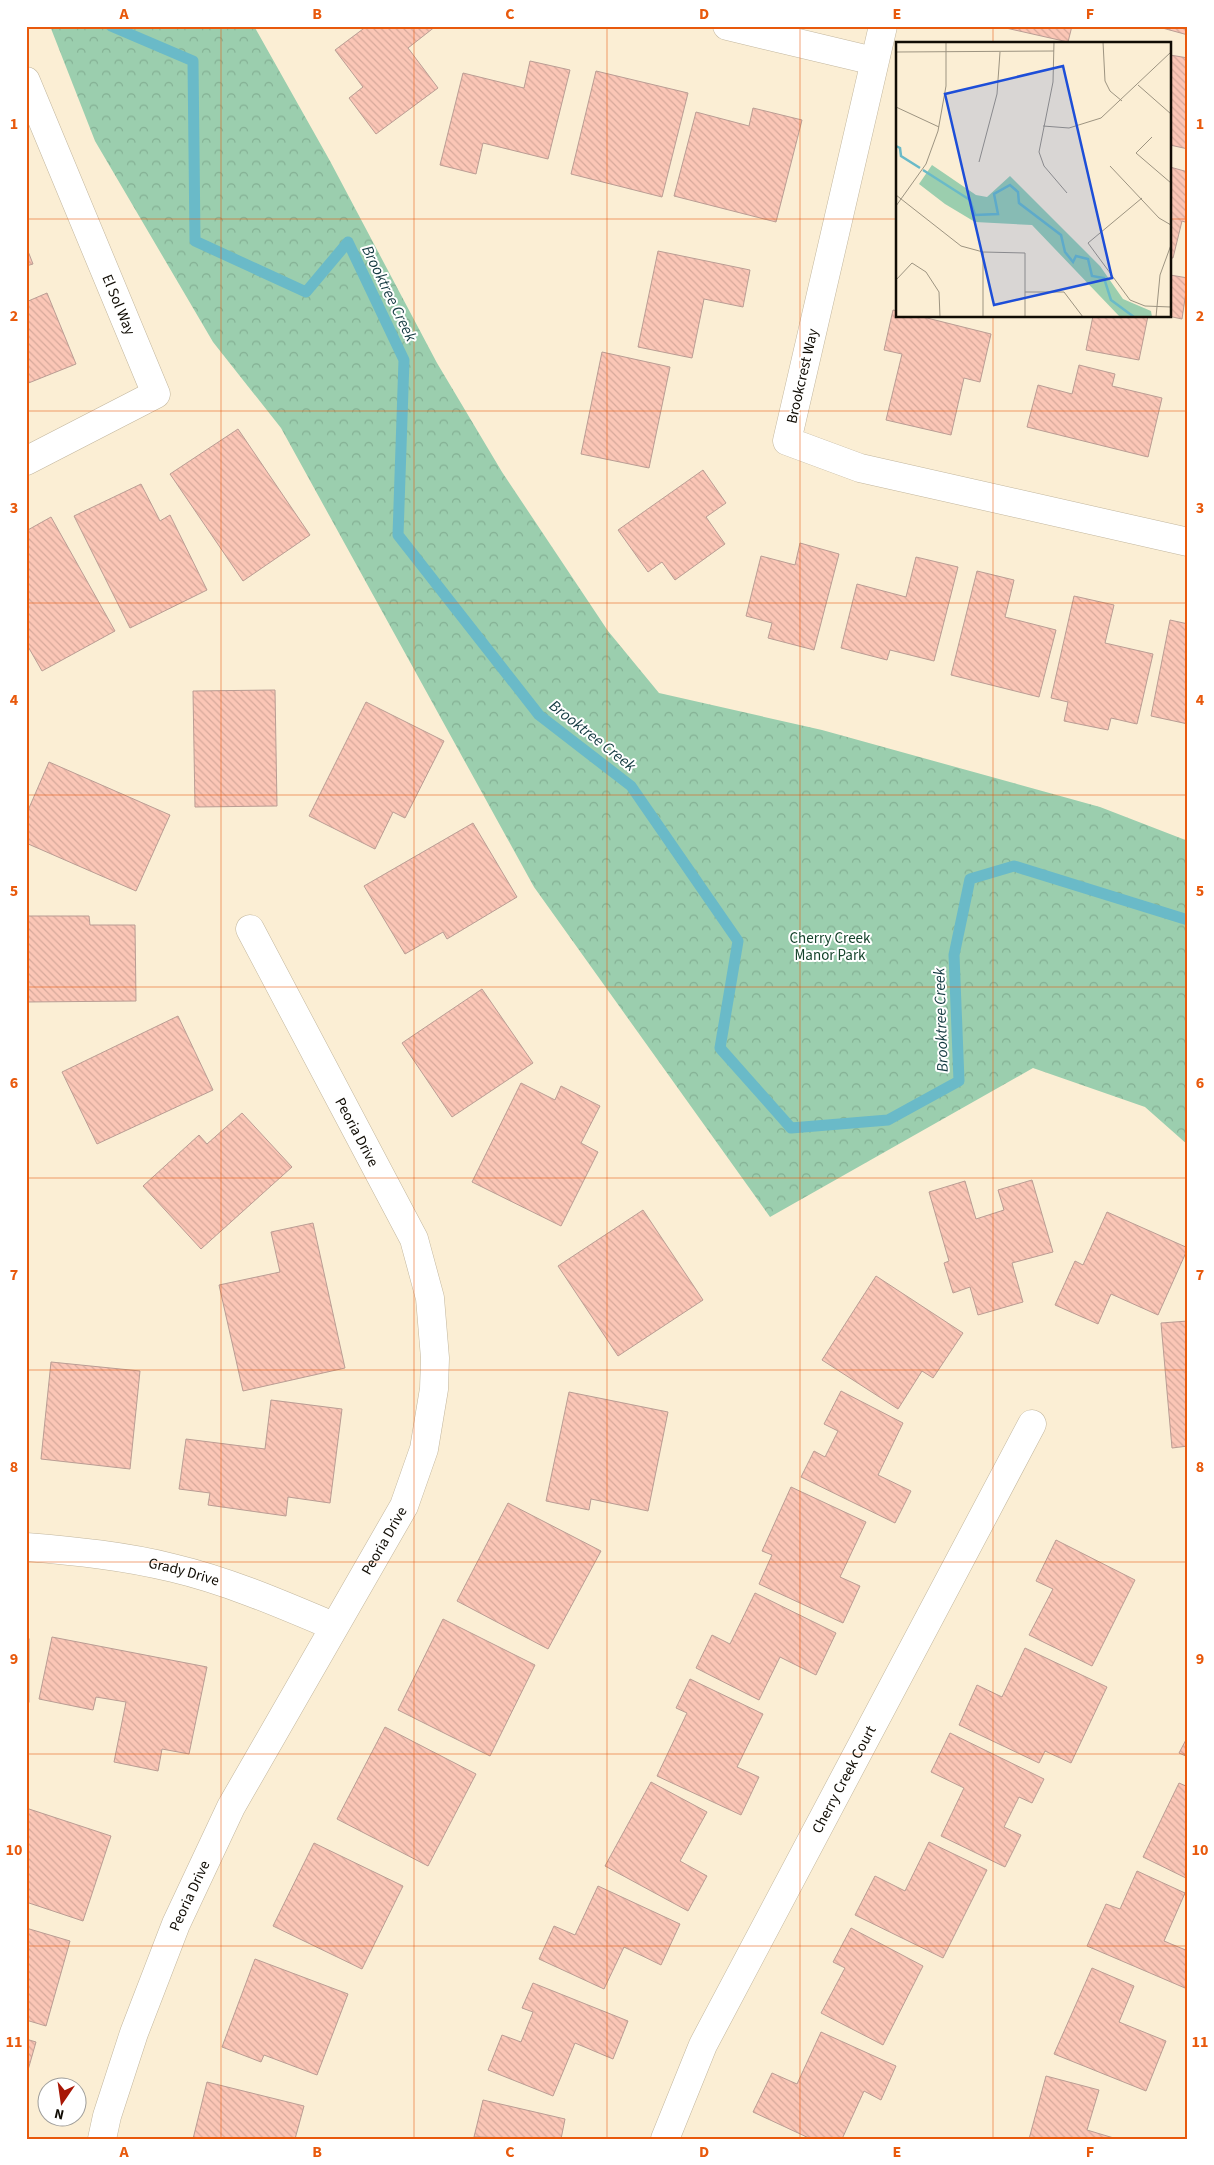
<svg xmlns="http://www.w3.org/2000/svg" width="1214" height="2165" viewBox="0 0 1214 2165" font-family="'Source Sans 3',sans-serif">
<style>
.park{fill:url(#park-crowns)}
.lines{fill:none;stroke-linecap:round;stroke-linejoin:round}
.stream{stroke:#6abac8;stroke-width:11}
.building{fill:url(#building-back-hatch);stroke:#ba9d94}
.street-casing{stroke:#c2b69d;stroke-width:29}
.street{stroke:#fff;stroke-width:28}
.grid{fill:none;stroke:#e8590c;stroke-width:1;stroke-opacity:0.55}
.labels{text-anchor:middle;stroke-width:4;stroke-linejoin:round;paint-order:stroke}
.street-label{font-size:15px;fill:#100c04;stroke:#fff}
.park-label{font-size:15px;fill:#15432b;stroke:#fff}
.water-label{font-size:16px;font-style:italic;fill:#143a41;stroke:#fff}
.inset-river{fill:none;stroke:#6abac8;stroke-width:2.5}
.inset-road{fill:none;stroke:#9d9481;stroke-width:1}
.view{fill:#1d4ed8;fill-opacity:0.15;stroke:#1d4ed8;stroke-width:2.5}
.inset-edge{fill:none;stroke:#100c04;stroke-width:2.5}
.neatline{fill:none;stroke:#e8590c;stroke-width:2}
.grid-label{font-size:16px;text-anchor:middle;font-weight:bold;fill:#e8590c}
</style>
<defs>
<pattern id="park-crowns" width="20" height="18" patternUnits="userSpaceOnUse" patternTransform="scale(1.25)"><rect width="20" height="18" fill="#9bceae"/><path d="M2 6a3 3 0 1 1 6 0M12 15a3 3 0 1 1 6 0" fill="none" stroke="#84b094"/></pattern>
<pattern id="building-back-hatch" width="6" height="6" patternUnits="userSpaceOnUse" patternTransform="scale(1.25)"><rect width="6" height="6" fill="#fbc6b6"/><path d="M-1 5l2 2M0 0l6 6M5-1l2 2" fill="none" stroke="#d6a99b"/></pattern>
</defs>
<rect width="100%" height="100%" fill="#fbeed4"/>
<polygon class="park" points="50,26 254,26 330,161 437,363 502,472 608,631 659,693 822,730 1100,807 1188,841 1188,1145 1145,1107 1033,1068 770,1217 534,887 281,428 213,342 95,141"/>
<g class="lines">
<polyline class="stream" points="111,26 193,61 195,241 306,292 348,242 404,360 398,535 539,715 631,786 738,941 720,1048 791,1128 888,1120 959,1081 954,955 970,879 1014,866 1188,920"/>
</g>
<g class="building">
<polygon points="367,26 436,26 408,48 438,88 376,134 349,98 363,87 335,50"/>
<polygon points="997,26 1072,26 1068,42"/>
<polygon points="1155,26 1188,26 1188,35"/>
<polygon points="1170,55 1188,58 1188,149 1170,145"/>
<polygon points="530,61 570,70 548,159 483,143 476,174 440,165 463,73 524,88"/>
<polygon points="596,71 688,93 662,197 571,174"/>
<polygon points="753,108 802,120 776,222 674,196 696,112 749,126"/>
<polygon points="1170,167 1188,172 1188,223 1182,221 1173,258 1170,258"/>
<polygon points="26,246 33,264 26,266"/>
<polygon points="658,251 750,270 743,307 704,299 692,358 638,347"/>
<polygon points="1170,275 1188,278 1182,319 1168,316 1170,316"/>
<polygon points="47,293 76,364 26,384 26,302"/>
<polygon points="893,310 898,311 898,316 919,316 991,334 980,382 964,378 951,435 886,420 902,354 884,350"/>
<polygon points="1093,316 1148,316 1139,360 1086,350"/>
<polygon points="602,352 670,367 649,468 581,454"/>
<polygon points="1079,365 1115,374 1112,386 1162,398 1148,457 1027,427 1038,385 1072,394"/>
<polygon points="238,429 310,535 243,581 170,474"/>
<polygon points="703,470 726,503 706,517 725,544 675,580 662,562 648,572 618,530"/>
<polygon points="141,484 160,521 170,515 207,590 130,628 74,516"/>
<polygon points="51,517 115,631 42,671 26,643 26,531"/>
<polygon points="800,543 839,554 814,650 768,638 772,623 746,616 761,556 795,565"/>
<polygon points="916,557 958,567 934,661 890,650 887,660 841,648 857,584 906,597"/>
<polygon points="977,571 1014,580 1005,617 1056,630 1039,697 951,675"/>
<polygon points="1074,596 1114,605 1105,643 1153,654 1137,724 1111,718 1108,730 1064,721 1068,702 1051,698"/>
<polygon points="1170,620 1188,624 1188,724 1151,716"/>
<polygon points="275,690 277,806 195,807 193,691"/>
<polygon points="366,702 444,741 405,818 393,812 375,849 309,816"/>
<polygon points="49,762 170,815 136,891 26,843 26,815"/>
<polygon points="473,823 517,897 447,939 443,932 405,954 364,886"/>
<polygon points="26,916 89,916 90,925 135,925 136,1001 26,1002"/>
<polygon points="482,989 533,1063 452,1117 402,1043"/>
<polygon points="178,1016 213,1090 97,1144 62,1072"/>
<polygon points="521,1083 555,1100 561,1086 600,1106 581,1143 598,1152 561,1226 472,1182"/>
<polygon points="242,1113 292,1167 201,1249 143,1186 199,1135 207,1144"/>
<polygon points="1032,1180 1053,1252 1012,1263 1023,1302 978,1315 970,1287 953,1293 944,1263 949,1261 929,1192 965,1181 976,1219 1004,1210 998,1190"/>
<polygon points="643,1210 703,1300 618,1356 558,1266"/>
<polygon points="1107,1212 1188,1248 1158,1315 1111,1294 1098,1324 1055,1305 1075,1261 1083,1265"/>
<polygon points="313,1223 345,1368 243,1391 219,1285 280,1272 271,1232"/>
<polygon points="876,1276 963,1333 933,1378 922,1371 898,1409 822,1360"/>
<polygon points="1188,1321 1188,1446 1172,1448 1161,1323"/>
<polygon points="51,1362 140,1371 130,1469 41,1459"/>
<polygon points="841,1391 903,1423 878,1475 911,1491 895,1523 801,1477 814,1451 825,1457 838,1431 824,1424"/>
<polygon points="569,1392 668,1412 648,1511 591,1499 589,1510 546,1501"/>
<polygon points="271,1400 342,1409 330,1503 288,1497 286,1516 208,1505 210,1493 179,1489 186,1439 265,1449"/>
<polygon points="791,1487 866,1522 840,1577 860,1586 843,1623 759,1584 772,1555 762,1551"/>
<polygon points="508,1503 601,1551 548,1649 457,1601"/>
<polygon points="1056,1540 1135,1580 1092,1666 1029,1635 1053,1589 1036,1581"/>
<polygon points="755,1593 836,1633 816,1675 780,1657 759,1700 696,1668 712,1635 730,1644"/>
<polygon points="443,1619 535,1665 490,1756 398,1710"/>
<polygon points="52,1637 207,1667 189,1754 162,1749 158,1771 114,1762 126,1702 96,1697 93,1710 39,1699"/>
<rect x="26" y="1639" width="3" height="63"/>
<polygon points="1025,1648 1107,1687 1071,1763 1045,1751 1039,1763 959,1725 977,1685 1002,1697"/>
<polygon points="690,1679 763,1714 737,1767 759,1777 741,1815 657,1776 687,1713 676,1708"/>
<polygon points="385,1727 476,1774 428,1866 337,1819"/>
<polygon points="950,1733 1044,1779 1032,1803 1019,1797 1004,1827 1021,1835 1005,1867 941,1836 964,1788 931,1772"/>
<polygon points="1188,1736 1188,1757 1179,1753"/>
<polygon points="651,1782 707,1812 680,1861 707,1876 688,1911 605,1866"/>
<polygon points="1179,1783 1188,1787 1188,1879 1143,1857"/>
<polygon points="26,1808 111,1836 83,1921 26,1902"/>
<polygon points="929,1842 987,1870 943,1958 855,1915 875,1876 905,1891"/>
<polygon points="314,1843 403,1886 362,1969 273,1926"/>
<polygon points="1137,1871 1185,1893 1164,1941 1188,1951 1188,1982 1185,1988 1087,1946 1106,1904 1120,1909"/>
<polygon points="598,1886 680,1924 661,1965 624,1947 604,1989 539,1959 554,1926 575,1935"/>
<polygon points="26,1928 70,1941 46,2026 26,2020"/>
<polygon points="851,1928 923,1966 883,2045 821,2013 845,1968 833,1962"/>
<polygon points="255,1959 348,1994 317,2075 264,2055 261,2062 222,2047"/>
<polygon points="1092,1968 1134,1986 1119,2022 1166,2041 1146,2091 1054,2054"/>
<polygon points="533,1983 628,2021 613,2059 575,2043 553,2096 488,2070 502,2035 521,2042 533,2012 522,2008"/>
<polygon points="821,2032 896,2066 881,2100 864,2091 842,2139 811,2139 753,2112 772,2073 797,2084"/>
<polygon points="26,2039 36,2042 26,2077"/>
<polygon points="1046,2076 1099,2090 1087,2130 1117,2139 1029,2139"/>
<polygon points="207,2082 304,2106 295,2139 193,2139"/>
<polygon points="483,2100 565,2119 561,2139 474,2137"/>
</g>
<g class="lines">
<g class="street-casing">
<g id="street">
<polyline points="727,26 874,61"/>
<polyline points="883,26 787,441 860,468 1188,542"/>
<path id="s1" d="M 26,81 L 156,394 L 26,461"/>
<path id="s2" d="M 26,1547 C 75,1551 125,1556 173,1568 C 228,1581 281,1604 333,1626"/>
<path id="s3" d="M 102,2139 L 107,2116 L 134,2033 L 176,1924 L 231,1807 L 404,1506 L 424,1449 L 434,1389 L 435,1358 L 430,1298 L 414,1239 L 250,929"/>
<path id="s4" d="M 665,2139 L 703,2045 L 1032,1424"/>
</g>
</g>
<use href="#street" class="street"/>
</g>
<path class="grid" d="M 221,26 L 221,2139M 414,26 L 414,2139M 607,26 L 607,2139M 800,26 L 800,2139M 993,26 L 993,44M 26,219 L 898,219M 1170,219 L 1188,219M 993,316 L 993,2139M 26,411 L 1188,411M 26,603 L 1188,603M 26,795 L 1188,795M 26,987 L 1188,987M 26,1178 L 1188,1178M 26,1370 L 1188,1370M 26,1562 L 1188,1562M 26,1754 L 1188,1754M 26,1946 L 1188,1946"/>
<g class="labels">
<g class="street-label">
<text dy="5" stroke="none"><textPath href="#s1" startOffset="242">El Sol Way</textPath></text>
<text transform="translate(802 376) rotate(-77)" y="5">Brookcrest Way</text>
<text transform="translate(357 1132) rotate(62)" y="5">Peoria Drive</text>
<text dy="5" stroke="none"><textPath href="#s3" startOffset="664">Peoria Drive</textPath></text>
<text dy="5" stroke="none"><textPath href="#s2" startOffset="160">Grady Drive</textPath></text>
<text dy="5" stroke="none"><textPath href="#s4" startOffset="402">Cherry Creek Court</textPath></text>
<text dy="5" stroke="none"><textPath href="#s3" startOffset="259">Peoria Drive</textPath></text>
</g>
<g class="park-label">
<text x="830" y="943">Cherry Creek<tspan x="830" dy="17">Manor Park</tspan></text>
</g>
<g class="water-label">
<text transform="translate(390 293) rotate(64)" y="6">Brooktree Creek</text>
<text transform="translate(593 735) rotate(38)" y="6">Brooktree Creek</text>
<text transform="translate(940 1020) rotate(-92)" y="6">Brooktree Creek</text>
</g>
</g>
<g transform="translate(896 42)">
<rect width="275" height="275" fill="#fbeed4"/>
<path d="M 36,123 L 80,153 L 91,155 L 114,134 L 204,224 L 227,257 L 255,269 L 256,275 L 224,275 L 136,183 L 79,180 L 49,162 L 23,142 Z" fill="#9bceae"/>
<path class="inset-river" d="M 0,104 L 4,106 L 5,114 L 24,126M 27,128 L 74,158 L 79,173 L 102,172 L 98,152 L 114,143 L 122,150 L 123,161 L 165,193 L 169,210 L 177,220 L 180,214 L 192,217 L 196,234 L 208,236 L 215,258 L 238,275"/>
<path class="inset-road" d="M 158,0 L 157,40 L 143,110 L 148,124 L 171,151M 207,0 L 209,39 L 214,49 L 226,59M 0,10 L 158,9M 242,43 L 275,72M 0,65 L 43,85M 147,84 L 173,86 L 205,76 L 275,10M 256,95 L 240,111 L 275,141M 83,120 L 101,52 L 104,10M 214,124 L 263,176 L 275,183M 0,153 L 65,204 L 87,210 L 129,211 L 129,275M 246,156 L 192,201 L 234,258 L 249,264 L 275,265M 0,164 L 30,122 L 42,89 L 50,44 L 50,0M 0,238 L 16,221 L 30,230 L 43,250 L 44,275M 129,250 L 168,250 L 187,275M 87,275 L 87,210M 260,275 L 264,233 L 275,203"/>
<path class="view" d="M 167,24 L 216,236 L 98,263 L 49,52 Z"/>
<rect width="275" height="275" class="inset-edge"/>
</g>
<rect width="1214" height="2165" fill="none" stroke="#ffffff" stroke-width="55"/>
<g transform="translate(62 2102) rotate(193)"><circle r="24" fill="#ffffff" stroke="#9f9e9b"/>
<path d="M0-4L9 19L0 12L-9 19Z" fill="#a81705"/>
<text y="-8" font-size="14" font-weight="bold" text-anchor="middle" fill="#100c04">N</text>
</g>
<rect x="28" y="28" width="1158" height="2110" class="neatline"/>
<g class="grid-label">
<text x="124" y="19">A</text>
<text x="317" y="19">B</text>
<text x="510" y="19">C</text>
<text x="704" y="19">D</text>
<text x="897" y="19">E</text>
<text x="1090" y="19">F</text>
<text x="14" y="129">1</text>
<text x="1200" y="129">1</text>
<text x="14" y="321">2</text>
<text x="1200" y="321">2</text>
<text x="14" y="513">3</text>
<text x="1200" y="513">3</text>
<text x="14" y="705">4</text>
<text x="1200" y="705">4</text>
<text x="14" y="896">5</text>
<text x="1200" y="896">5</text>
<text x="14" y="1088">6</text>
<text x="1200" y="1088">6</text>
<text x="14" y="1280">7</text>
<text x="1200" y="1280">7</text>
<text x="14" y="1472">8</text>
<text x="1200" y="1472">8</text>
<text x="14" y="1664">9</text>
<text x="1200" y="1664">9</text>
<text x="14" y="1855">10</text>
<text x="1200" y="1855">10</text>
<text x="14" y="2047">11</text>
<text x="1200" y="2047">11</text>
<text x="124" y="2157">A</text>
<text x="317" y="2157">B</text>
<text x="510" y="2157">C</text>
<text x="704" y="2157">D</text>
<text x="897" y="2157">E</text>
<text x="1090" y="2157">F</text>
</g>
</svg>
